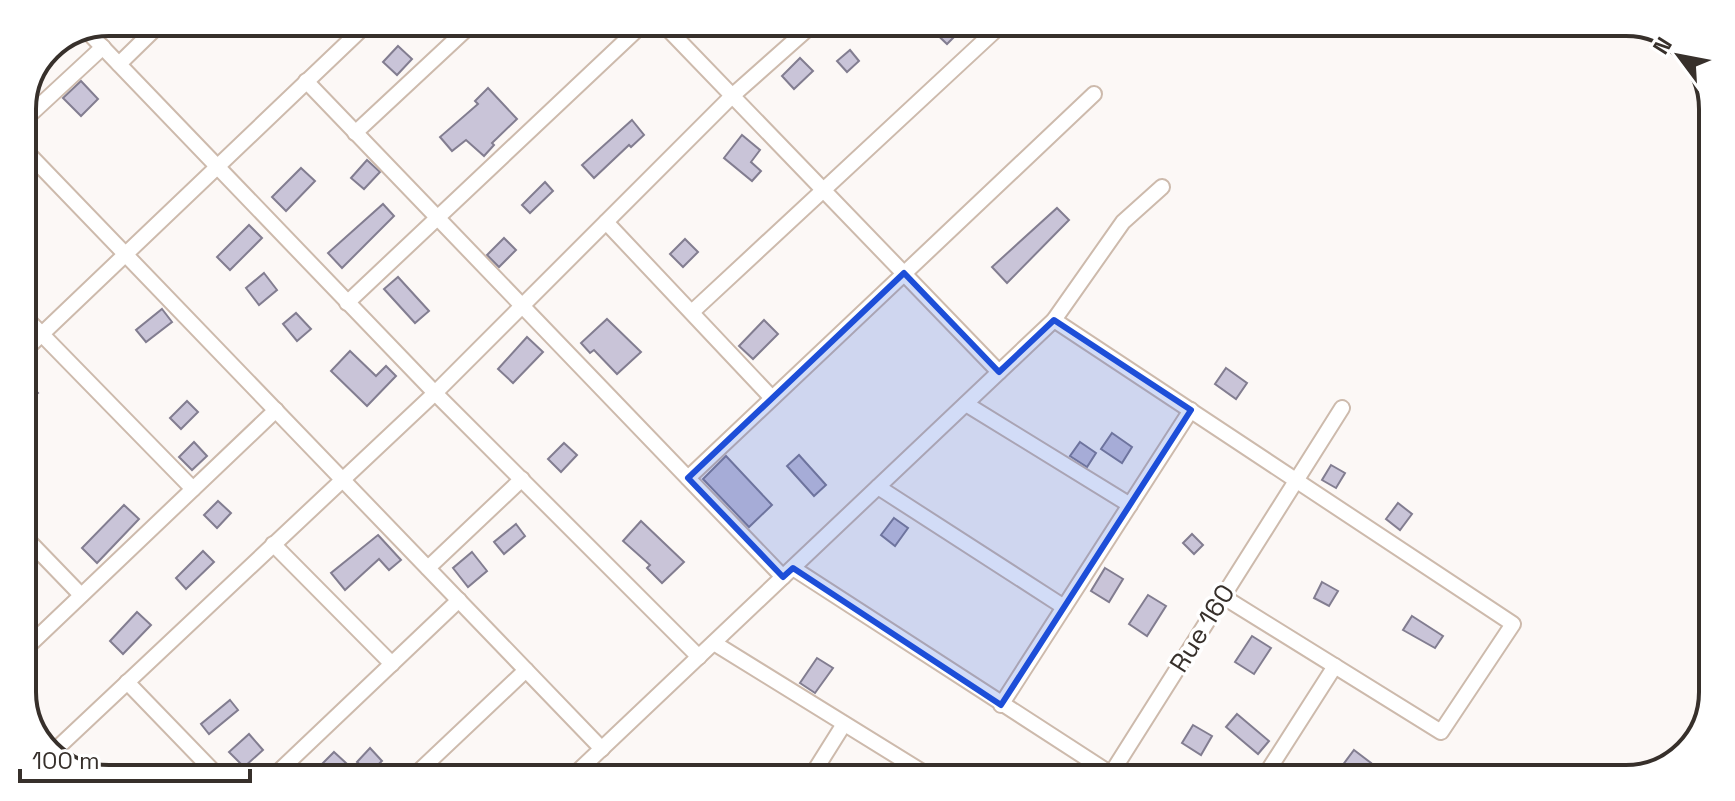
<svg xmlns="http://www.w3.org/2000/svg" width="1735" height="801" viewBox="0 0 1735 801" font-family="'Space Grotesk',sans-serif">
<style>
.building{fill:#c9c4d8;stroke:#827d90;stroke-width:2}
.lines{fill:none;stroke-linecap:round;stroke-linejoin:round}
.minor-casing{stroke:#cdbaac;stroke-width:18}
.minor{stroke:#fff;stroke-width:14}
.marked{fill:#1d4ed8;fill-opacity:0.2;stroke:#1d4ed8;stroke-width:6;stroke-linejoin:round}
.labels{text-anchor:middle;stroke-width:7;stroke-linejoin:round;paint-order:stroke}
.street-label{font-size:26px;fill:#37302b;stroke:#fff}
.rim{fill:none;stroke:#37302b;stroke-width:4}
</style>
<rect width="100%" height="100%" fill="#fcf8f6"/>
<g class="building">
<polygon points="928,26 949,26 957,34 947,44"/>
<polygon points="398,46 412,59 397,75 383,62"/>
<polygon points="850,50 859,61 847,72 837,61"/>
<polygon points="800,58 813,71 794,89 782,76"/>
<polygon points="81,81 98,99 81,116 63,98"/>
<polygon points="488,88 517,119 492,143 494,145 484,156 466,140 452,151 440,137 478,104 475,101"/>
<polygon points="632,120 644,135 631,147 629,145 594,178 582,165"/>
<polygon points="742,135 760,150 751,162 761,171 752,181 724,158"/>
<polygon points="367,160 380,172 364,189 351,178"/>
<polygon points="301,168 315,181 286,211 272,197"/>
<polygon points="545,182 553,191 530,213 522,205"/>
<polygon points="383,204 394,216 342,268 328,253"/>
<polygon points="1057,208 1069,220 1007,283 992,267"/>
<polygon points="249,225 262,238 230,270 217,257"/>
<polygon points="504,238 516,250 499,267 487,255"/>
<polygon points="685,239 698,252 683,267 670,254"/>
<polygon points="264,273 277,290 259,305 246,288"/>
<polygon points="398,277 429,311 415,323 384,289"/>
<polygon points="162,309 172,322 146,342 136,330"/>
<polygon points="296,313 311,329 297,341 283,324"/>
<polygon points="607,319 641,352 617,374 594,350 590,353 581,343"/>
<polygon points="764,320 778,334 753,359 739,346"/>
<polygon points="527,337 543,352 513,383 498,369"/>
<polygon points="350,351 376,376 386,366 396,376 367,406 331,371"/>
<polygon points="1226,368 1247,383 1236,399 1215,384"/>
<polygon points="22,377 38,393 22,408"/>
<polygon points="187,401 198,412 181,429 170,418"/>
<polygon points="1112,433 1132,447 1122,463 1101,449"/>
<polygon points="194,442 207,456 192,470 179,457"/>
<polygon points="1080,442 1096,453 1087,467 1070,456"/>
<polygon points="564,443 577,455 561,472 548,459"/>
<polygon points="799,455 826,485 814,496 787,466"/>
<polygon points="726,456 772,505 749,527 703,479"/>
<polygon points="1331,465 1345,473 1336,488 1322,480"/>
<polygon points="218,501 231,513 217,528 204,515"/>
<polygon points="1398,503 1412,514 1400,530 1386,519"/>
<polygon points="124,505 139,519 97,563 82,548"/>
<polygon points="894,518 908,528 895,546 881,535"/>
<polygon points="641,521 684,562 662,583 647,568 650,565 623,541"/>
<polygon points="516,524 525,536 504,554 494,542"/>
<polygon points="1192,534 1203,545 1194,554 1183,543"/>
<polygon points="378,535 401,560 389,570 379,559 345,590 331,573"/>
<polygon points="203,551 214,562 186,589 176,578"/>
<polygon points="472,552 487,571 468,587 453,568"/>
<polygon points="1105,568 1123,579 1109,602 1091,591"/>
<polygon points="1322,582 1338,591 1329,606 1314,598"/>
<polygon points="1148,595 1166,606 1147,636 1129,624"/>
<polygon points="137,612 151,625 123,654 110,641"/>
<polygon points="1412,616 1443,636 1435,648 1403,630"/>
<polygon points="1252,636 1271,648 1254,674 1235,662"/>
<polygon points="817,658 833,668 815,693 800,683"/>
<polygon points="230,700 238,710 209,734 201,724"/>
<polygon points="1237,714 1269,741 1258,754 1226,727"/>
<polygon points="1193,725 1212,736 1201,755 1182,743"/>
<polygon points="249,734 263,750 244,767 229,752"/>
<polygon points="370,748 382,761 369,773 357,762"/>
<polygon points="1354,750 1371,763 1360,778 1333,778"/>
<polygon points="334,752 346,763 335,773 313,773"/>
</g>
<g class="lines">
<g class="minor-casing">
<g id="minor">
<polyline points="663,24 999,372"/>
<polyline points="87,31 435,393 699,657"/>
<polyline points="119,64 162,22"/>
<polyline points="306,81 783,577"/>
<polyline points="22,122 103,47"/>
<polyline points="355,133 472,24"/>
<polyline points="22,147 602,749"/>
<polyline points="606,222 772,398"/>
<polyline points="347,303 643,24"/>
<polyline points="692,312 1000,26"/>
<polyline points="22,314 193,489"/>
<polyline points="1054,320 1513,624 1441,732 1222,596"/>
<polyline points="22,353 368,23"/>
<polyline points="966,404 1130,505"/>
<polyline points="688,478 1094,94"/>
<polyline points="878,487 1064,607"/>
<polyline points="22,534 81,595"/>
<polyline points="273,544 392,664"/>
<polyline points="428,568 522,479"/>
<polyline points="793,568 1111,774"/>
<polyline points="714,643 929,776"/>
<polyline points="22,652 276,410"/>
<polyline points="127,682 215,773"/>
<polyline points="1001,705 1191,410"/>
<polyline points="37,740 40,743"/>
<polyline points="52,753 435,393 732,96 812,25"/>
<polyline points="277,773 459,600"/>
<polyline points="416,774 526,670"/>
<polyline points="575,774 1054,320 1123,222 1162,187"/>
<polyline points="812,775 844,724"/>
<polyline points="1109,777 1342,408"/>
<polyline points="1264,777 1335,666"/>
</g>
</g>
<use href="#minor" class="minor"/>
</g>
<path class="marked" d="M 904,273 L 999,372 L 1054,320 L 1191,410 L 1001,705 L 793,568 L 783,577 L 688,478 Z"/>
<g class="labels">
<g class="street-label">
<text transform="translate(1202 628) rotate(-58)" y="9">Rue 160</text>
</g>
</g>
<path d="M0 0H1735V801H0ZM109 36H1626A73 73 0 0 1 1699 109V692A73 73 0 0 1 1626 765H109A73 73 0 0 1 36 692V109A73 73 0 0 1 109 36Z" fill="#fff" fill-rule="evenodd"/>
<path class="rim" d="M109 36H1626A73 73 0 0 1 1699 109V692A73 73 0 0 1 1626 765H109A73 73 0 0 1 36 692V109A73 73 0 0 1 109 36Z"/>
<g transform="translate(1679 56) rotate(302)" stroke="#ffffff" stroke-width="6" paint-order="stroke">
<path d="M0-6L14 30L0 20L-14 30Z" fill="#37302b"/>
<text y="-12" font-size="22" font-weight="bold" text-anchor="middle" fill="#37302b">N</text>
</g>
<path d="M20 769v12h230v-12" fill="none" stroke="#37302b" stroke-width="4"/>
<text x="32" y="769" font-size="24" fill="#37302b" stroke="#ffffff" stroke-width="6" paint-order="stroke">100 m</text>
</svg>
